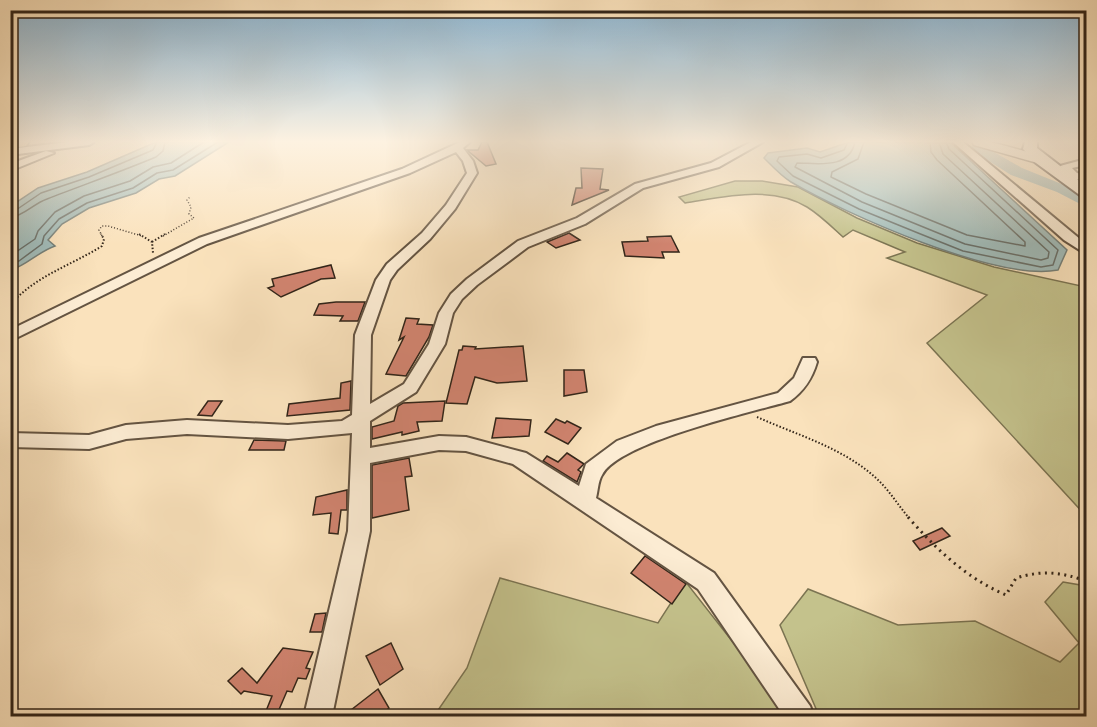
<svg xmlns="http://www.w3.org/2000/svg" width="1097" height="727" viewBox="0 0 1097 727" font-family="Cardo,serif">
<style>
.green{fill:#c4c28c;stroke:#7b7452;stroke-width:1.5}
.water{fill:#a1bcba;stroke:#75807a;stroke-width:1.5}
.lines{fill:none;stroke-linecap:round;stroke-linejoin:round}
.shore{stroke:#6a706a;stroke-width:1.5}
.river{fill:#a1bcba;fill-rule:evenodd}
.building{fill:#d18470;stroke:#322519;stroke-width:1.5}
.minor-casing{stroke:#645442;stroke-width:4}
.tertiary-casing{stroke:#645442;stroke-width:3}
.secondary-casing{stroke:#322519;stroke-width:4}
.motorway-casing{stroke:#322519;stroke-width:3}
.path-far2{stroke:#322519;stroke-width:1.5;stroke-dasharray:1 2;stroke-linecap:butt}
.path-far1{stroke:#322519;stroke-width:2;stroke-dasharray:1.5 2;stroke-linecap:butt}
.path{stroke:#322519;stroke-width:3;stroke-dasharray:2 4.5;stroke-linecap:butt}
.minor{fill:#fcecd3;fill-rule:evenodd}
.tertiary{fill:#fcecd3;fill-rule:evenodd}
.secondary{fill:#fcecd3;fill-rule:evenodd}
.motorway{fill:#edc17e;fill-rule:evenodd}
</style>
<rect width="100%" height="100%" fill="#fae2bc"/>
<filter id="stains"><feTurbulence type="fractalNoise" baseFrequency=".00333" numOctaves="4"/><feColorMatrix values="0 0 0 0 .2 0 0 0 0 .09 0 0 0 0 .02 0 0 0 .5 -.17"/></filter>
<radialGradient id="worn" r=".72"><stop offset=".6" stop-color="#630" stop-opacity="0"/><stop offset="1" stop-color="#630" stop-opacity=".3"/></radialGradient>
<g class="green">
<path d="M 735,181 L 762,181 L 798,187 L 857,218 L 917,243 L 994,267 L 1086,287 L 1086,516 L 927,343 L 987,295 L 887,258 L 905,252 L 853,230 L 843,237 C 832,227 820,215 807,207 C 771,185 724,197 685,203 L 679,197 Z"/>
<polygon points="500,578 658,623 685,581 768,687 788,716 434,716 467,668"/>
<polygon points="1063,582 1086,586 1086,716 826,716 817,711 780,625 808,589 898,625 975,621 1060,662 1079,643 1045,602"/>
</g>
<g class="water">
<path d="M 156,142 L 229,142 L 175,176 L 159,179 L 136,193 L 89,208 L 62,224 L 48,240 L 55,246 C 38,252 27,265 11,270 L 11,206 L 38,188 L 87,172 Z"/>
<path d="M 849,142 L 951,143 L 1067,250 L 1058,270 C 998,282 845,214 791,182 C 781,176 772,166 764,158 L 768,153 L 807,148 L 820,152 Z"/>
</g>
<g class="lines">
<g class="shore">
<polyline points="848,142 844,150 821,158 807,154 779,157 777,161 793,176 859,209 918,233 963,251 1041,267 1053,265 1058,250 949,149 946,142"/>
<path d="M 855,142 C 849,170 817,163 797,163 L 795,167 L 862,202 L 965,244 L 1041,260 L 1048,258 L 1049,252 L 943,154 L 939,142"/>
<polyline points="864,142 858,159 832,172 831,177 866,194 967,235 1025,246 1025,242 937,160 931,152 930,142"/>
<polyline points="10,210 16,210 41,193 89,177 153,150 157,142"/>
<path d="M 10,218 C 25,215 33,204 47,199 C 83,185 120,172 156,157 L 163,151 L 165,142"/>
<polyline points="10,256 35,239 38,231 55,212 84,196 130,181 153,167 171,163 204,142"/>
<polyline points="10,263 19,261 42,244 44,236 59,219 87,203 133,188 157,173 173,170 218,142"/>
</g>
<polygon class="river" points="973,142 987,142 985,147 1022,168 1084,193 1086,195 1086,207 1057,192 1011,175 973,151 971,148"/>
</g>
<g class="building">
<polygon points="482,142 487,142 496,164 486,166 467,150 478,150"/>
<polygon points="581,168 603,169 600,189 609,190 572,205 576,188 582,188"/>
<polygon points="569,233 580,240 556,248 547,242"/>
<polygon points="671,236 679,252 662,252 664,258 625,256 622,242 648,241 647,237"/>
<polygon points="331,265 335,278 321,279 281,297 268,288 274,286 272,279"/>
<polygon points="336,302 365,302 358,321 340,321 343,316 314,315 319,304"/>
<polygon points="406,318 419,319 417,324 433,325 429,337 406,376 386,374 404,337 399,340"/>
<polygon points="463,346 476,347 475,349 523,346 527,381 497,383 475,377 467,404 446,403 459,350 462,350"/>
<polygon points="564,370 584,370 587,392 564,396"/>
<polygon points="351,381 350,410 287,416 289,404 340,398 341,383"/>
<polygon points="208,401 222,401 212,416 198,415"/>
<polygon points="445,401 442,421 417,422 419,431 402,435 402,432 372,439 372,427 394,421 398,406 403,403"/>
<polygon points="496,418 531,420 529,436 492,438"/>
<polygon points="556,419 565,423 567,421 581,428 568,444 545,432"/>
<polygon points="254,440 286,441 284,450 249,450"/>
<polygon points="567,453 584,464 578,470 581,472 577,482 543,461 547,456 558,462"/>
<polygon points="409,458 412,476 405,477 409,510 372,518 372,465"/>
<polygon points="347,490 347,510 341,510 338,534 329,533 331,513 313,515 316,497"/>
<polygon points="942,528 950,536 920,550 913,541"/>
<polygon points="645,556 686,584 672,604 631,573"/>
<polygon points="326,613 322,632 310,632 315,614"/>
<polygon points="391,643 403,669 380,685 366,656"/>
<polygon points="283,648 313,652 306,668 310,669 306,679 298,678 292,692 287,691 278,712 266,711 272,696 244,691 241,694 228,681 242,668 257,683"/>
<polygon points="378,689 389,708 379,717 342,717"/>
</g>
<g class="lines">
<g class="minor-casing">
<g id="minor">
<polygon points="68,142 94,142 89,145 10,155 10,149"/>
<path d="M 460,142 L 470,142 L 463,148 L 473,161 L 477,173 L 455,209 L 430,239 L 397,270 L 390,280 L 371,335 L 370,404 L 404,384 L 429,344 L 439,313 L 451,294 L 467,279 L 518,241 L 577,218 L 635,184 L 711,163 L 751,142 L 763,142 L 719,167 L 643,188 L 585,224 L 528,247 L 477,285 L 462,299 L 453,313 L 445,344 L 416,392 L 370,421 L 370,448 L 439,436 L 466,437 L 526,453 L 579,486 L 586,464 L 617,441 L 656,426 L 778,393 L 794,378 L 803,358 L 815,358 L 817,362 C 812,379 804,391 790,401 C 752,412 619,442 602,475 C 598,481 598,491 596,498 L 714,573 L 810,706 L 814,716 L 784,716 L 698,589 L 513,464 L 466,451 L 439,450 L 370,463 L 370,531 L 332,716 L 304,716 L 348,531 L 352,433 L 288,439 L 187,434 L 126,439 L 89,449 L 10,447 L 10,433 L 89,435 L 126,425 L 187,420 L 288,425 L 342,421 L 352,415 L 355,335 L 376,280 L 387,264 L 422,233 L 446,205 L 467,173 L 463,161 L 456,152 L 410,173 L 207,244 L 10,341 L 10,330 L 199,238 L 402,169 Z"/>
<polygon points="953,142 963,142 1086,244 1086,254 1064,240"/>
<polygon points="46,151 54,153 10,171 10,164"/>
<polygon points="1086,159 1086,165 1072,168 1077,173 1086,175 1086,181 1070,178 1060,166"/>
</g>
</g>
<g class="tertiary-casing">
<polygon id="tertiary" points="972,142 991,142 1046,157 1047,160 1041,164 974,145"/>
</g>
<g class="secondary-casing">
<polygon id="secondary" points="1025,142 1037,142 1037,148 1086,186 1086,197 1081,196 1036,163 1023,149"/>
</g>
<g class="motorway-casing">
<polygon id="motorway" points="10,142 29,142 26,146 10,148"/>
</g>
<g class="path-far2">
<polyline points="102,236 99,230 102,226 108,226 142,236"/>
<polyline points="163,236 194,218 189,214 191,207 187,200 190,197"/>
</g>
<g class="path-far1">
<polyline points="139,234 152,242 153,253"/>
<polyline points="152,242 165,234"/>
<path d="M 10,305 C 35,276 70,266 102,246 L 104,239 L 101,234"/>
<path d="M 757,417 C 797,435 844,448 877,479 C 889,490 898,505 909,518"/>
</g>
<path class="path" d="M 908,517 C 936,549 966,578 1006,595 L 1016,578 C 1042,570 1061,572 1086,581"/>
<use href="#minor" class="minor"/>
<use href="#tertiary" class="tertiary"/>
<use href="#secondary" class="secondary"/>
<use href="#motorway" class="motorway"/>
</g>
<linearGradient id="sky" x2="0" y2="1"><stop stop-color="#8bb7d6"/><stop offset="0.58" stop-color="#fdf2e1"/><stop offset="1" stop-color="#fdf2e1" stop-opacity="0"/></linearGradient>
<rect width="1097" height="244" fill="url(#sky)"/>
<rect width="1097" height="727" fill="none" stroke="#fae2bc" stroke-width="36"/>
<rect x="12" y="12" width="1073" height="703" fill="none" stroke="#322519" stroke-width="3"/>
<rect x="18" y="18" width="1061" height="691" fill="none" stroke="#322519" stroke-width="1.5"/>
<rect width="100%" height="100%" filter="url(#stains)"/>
<rect width="100%" height="100%" fill="url(#worn)"/>
</svg>
